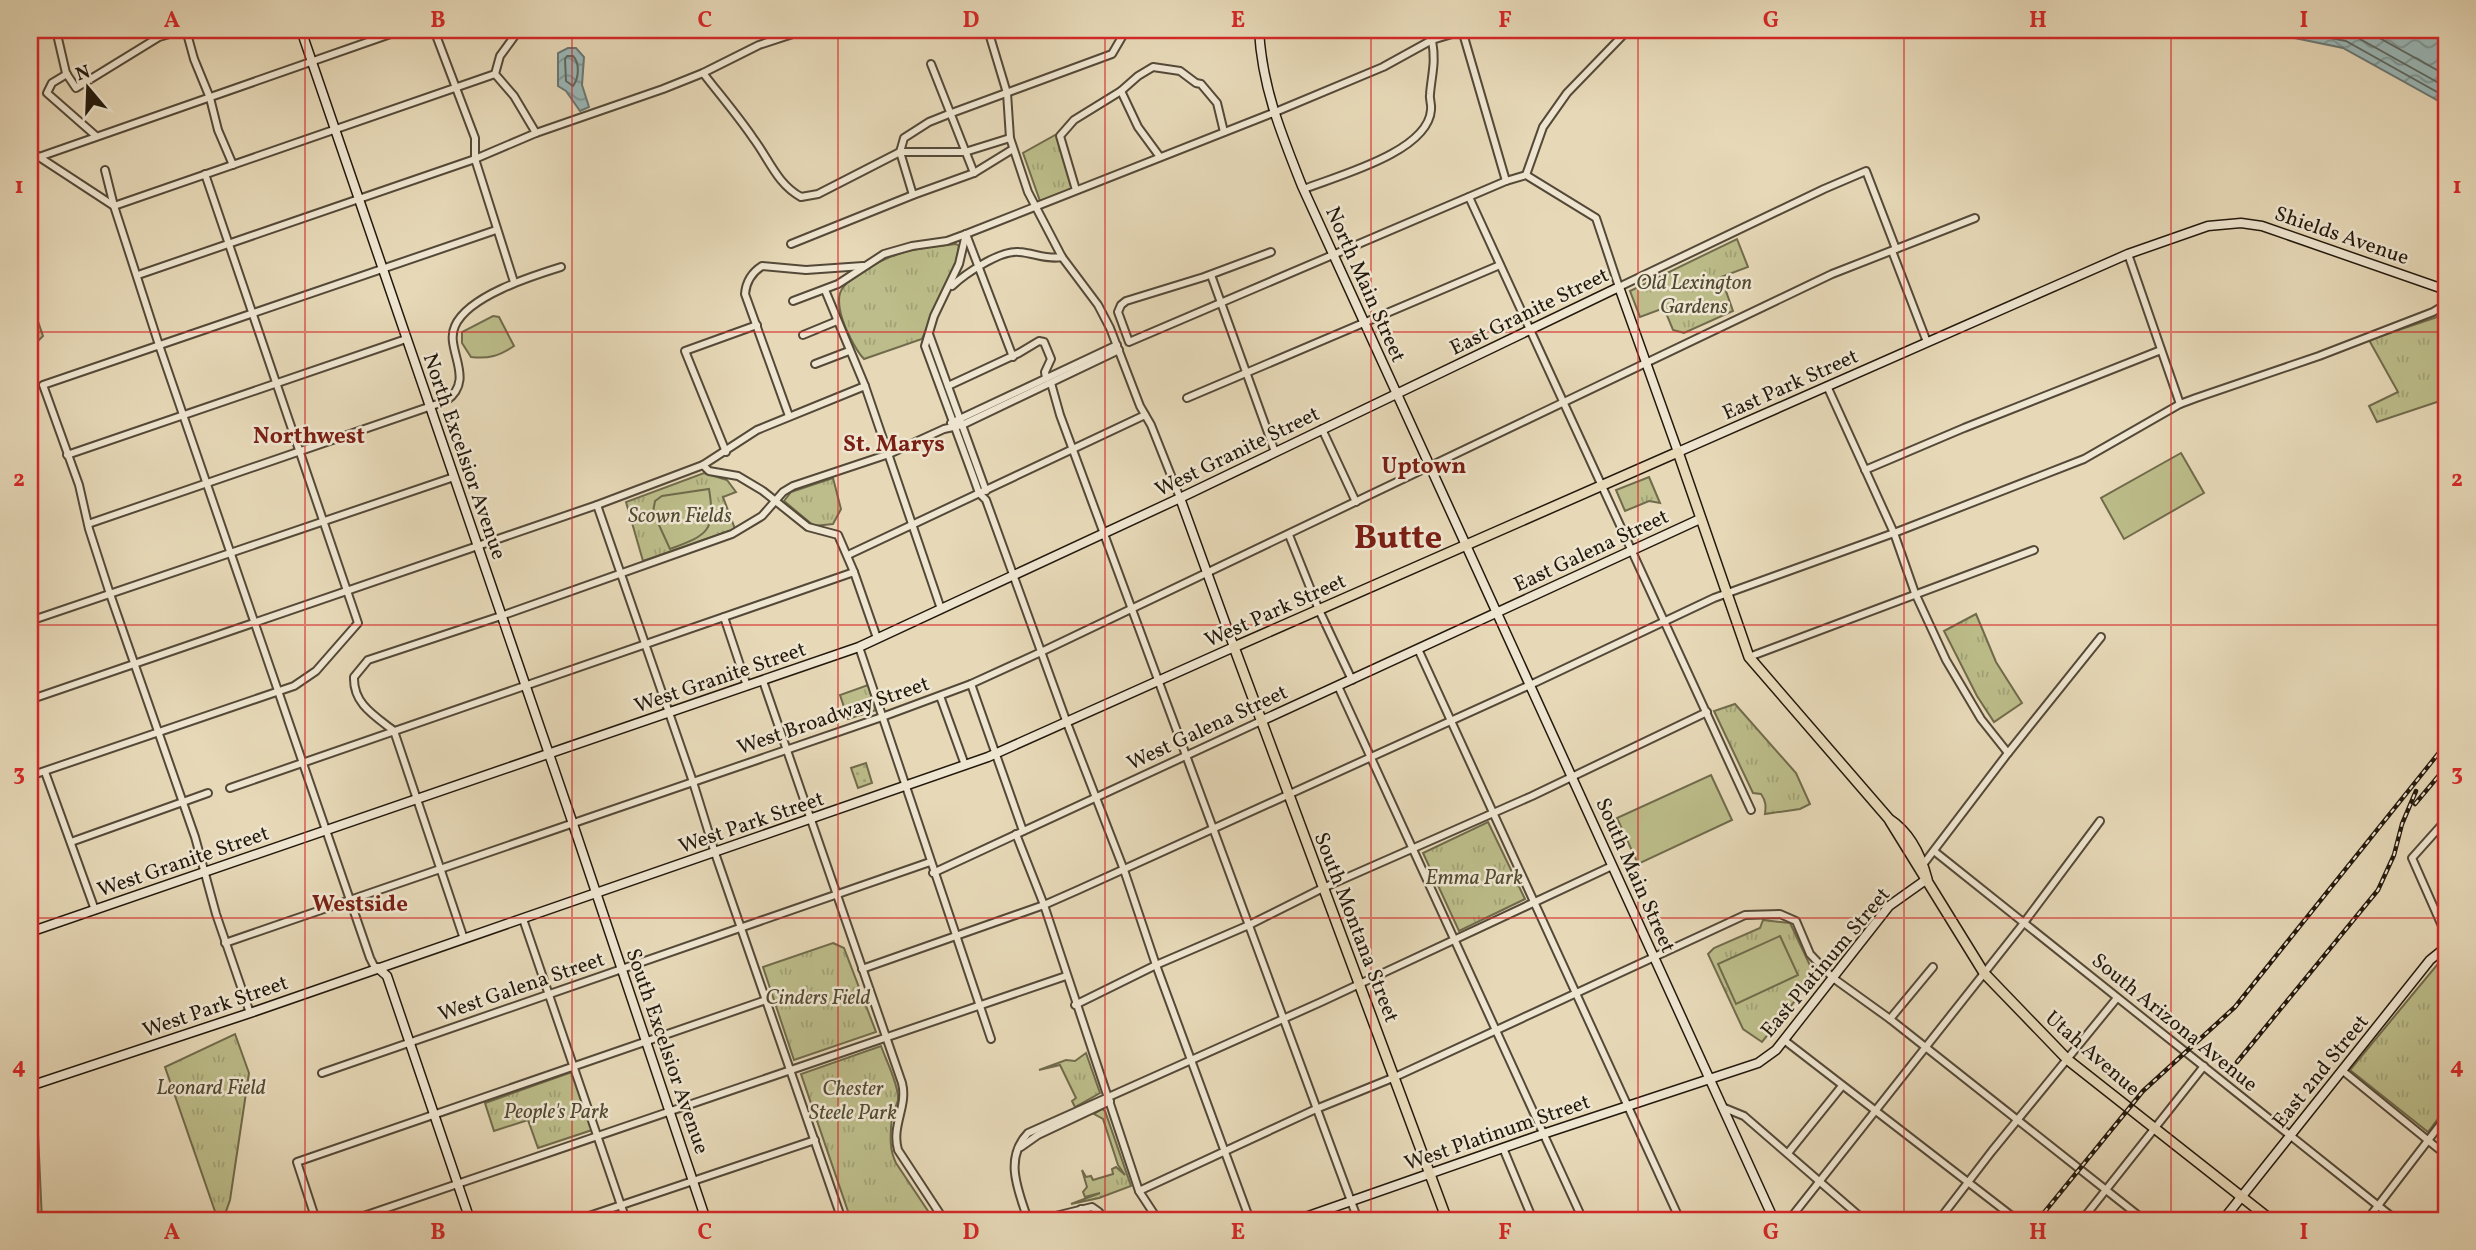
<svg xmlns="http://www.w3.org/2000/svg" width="2476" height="1250" viewBox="0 0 2476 1250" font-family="Vollkorn,serif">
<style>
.grass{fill:url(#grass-tufts);stroke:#706b4c;stroke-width:2}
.garden{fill:url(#garden-dots);stroke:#706b4c;stroke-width:2}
.pitch{fill:#bcbd8a;stroke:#706b4c;stroke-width:2}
.water{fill:url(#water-waves);stroke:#6a7874;stroke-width:2}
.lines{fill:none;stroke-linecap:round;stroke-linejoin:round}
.shore{stroke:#5e6862;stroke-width:2}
.street-casing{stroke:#544938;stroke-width:10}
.secondary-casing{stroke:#23190d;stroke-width:11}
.primary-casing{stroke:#23190d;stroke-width:12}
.street{stroke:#efe6d1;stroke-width:6}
.secondary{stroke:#efe6d1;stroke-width:8}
.primary{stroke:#e7d9b8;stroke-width:9}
.rail-casing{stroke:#23190d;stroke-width:4.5}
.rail{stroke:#efe6d1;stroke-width:2;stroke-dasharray:5;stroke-linecap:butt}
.grid{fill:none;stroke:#d62828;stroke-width:2;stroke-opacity:0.55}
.labels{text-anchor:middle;stroke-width:5;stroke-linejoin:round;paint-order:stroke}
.street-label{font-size:21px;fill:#23190d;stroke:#efe6d1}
.park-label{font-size:21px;font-style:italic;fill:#514a32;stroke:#efe6d1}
.neighbourhood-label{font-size:23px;font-weight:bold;fill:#7a1f14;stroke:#efe6d1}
.town-label{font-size:35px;font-weight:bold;fill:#7a1f14;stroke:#efe6d1}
.neatline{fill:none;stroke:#d62828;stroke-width:2.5}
.grid-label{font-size:23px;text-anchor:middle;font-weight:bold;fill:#d62828}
</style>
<defs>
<pattern id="grass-tufts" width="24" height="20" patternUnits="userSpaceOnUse" patternTransform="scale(1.75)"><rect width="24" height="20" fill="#bcbd8a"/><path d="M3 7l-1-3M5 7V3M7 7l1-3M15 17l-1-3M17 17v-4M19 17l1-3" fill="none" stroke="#a1a276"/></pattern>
<pattern id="garden-dots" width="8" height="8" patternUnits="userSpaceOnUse" patternTransform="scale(1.75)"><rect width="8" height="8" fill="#bcbd8a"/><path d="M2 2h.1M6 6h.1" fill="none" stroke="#a1a276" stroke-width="1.8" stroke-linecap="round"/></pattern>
<pattern id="water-waves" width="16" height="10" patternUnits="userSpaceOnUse" patternTransform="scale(1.75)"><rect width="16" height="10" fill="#9ab8b8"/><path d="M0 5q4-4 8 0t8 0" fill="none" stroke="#7d9594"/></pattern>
</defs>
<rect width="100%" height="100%" fill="#e7d9b8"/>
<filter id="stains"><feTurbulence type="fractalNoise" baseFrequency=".00286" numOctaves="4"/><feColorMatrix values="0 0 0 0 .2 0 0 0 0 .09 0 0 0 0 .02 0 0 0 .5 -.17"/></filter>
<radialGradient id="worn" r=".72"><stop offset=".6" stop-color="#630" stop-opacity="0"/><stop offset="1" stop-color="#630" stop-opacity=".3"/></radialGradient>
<g class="grass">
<polygon points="1057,134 1074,188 1040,201 1023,153"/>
<polygon points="1737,239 1748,267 1721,277 1733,311 1684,333 1673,330 1664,308 1640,317 1630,291"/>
<path d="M 956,244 L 959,246 L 956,262 L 922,339 L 864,359 C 856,351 852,341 847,331 C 842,320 835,300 842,289 C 845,283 853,279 858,275 C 889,252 919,247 956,244 Z"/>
<polygon points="30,298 43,336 30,349"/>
<polygon points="2446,314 2446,399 2377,422 2369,406 2398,392 2369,340"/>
<polygon points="704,473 727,480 736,492 723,497 735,529 643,561 626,502"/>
<polygon points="1649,477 1660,503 1649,501 1625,511 1616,490"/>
<polygon points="833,478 841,509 833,524 814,526 784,501 791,492"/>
<polygon points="1976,614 1996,662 2022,703 1994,722 1977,696 1944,631"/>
<polygon points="868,685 876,710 848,719 840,695"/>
<path d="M 1735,704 L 1796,773 L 1810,804 L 1800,809 L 1765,814 C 1766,806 1766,801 1761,794 L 1753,793 L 1714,711 Z"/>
<polygon points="1488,822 1525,899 1459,931 1423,853"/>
<polygon points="1763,920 1790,923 1815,976 1762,1042 1743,1029 1708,954 1714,948 1760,928"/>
<polygon points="833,943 844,948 876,1032 794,1060 763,967"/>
<polygon points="2446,954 2446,1108 2428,1132 2350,1070"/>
<polygon points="235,1034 249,1073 230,1200 223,1220 218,1220 165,1067"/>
<path d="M 881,1046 C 886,1060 899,1086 898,1099 C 898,1105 893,1109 892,1115 C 891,1132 888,1147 896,1163 L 934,1220 L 851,1220 L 801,1074 Z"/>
<polygon points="1086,1053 1100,1093 1075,1107 1072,1101 1076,1098 1060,1065 1039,1070 1066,1060 1075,1061"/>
<polygon points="572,1072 592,1130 538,1148 528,1120 494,1131 485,1103"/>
<polygon points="1102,1109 1105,1111 1131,1186 1099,1198 1071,1204 1100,1193 1085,1197 1083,1192 1087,1187 1082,1170 1086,1177 1091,1176 1093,1180 1113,1174 1112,1169 1116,1167 1125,1175 1118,1165 1103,1119 1094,1114"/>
</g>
<polygon class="garden" points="866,763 872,783 858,788 851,768"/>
<g class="pitch">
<path d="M 493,316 L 499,317 L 514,346 C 499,356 489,359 471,357 L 462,343 L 462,332 Z"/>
<polygon points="2181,453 2204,493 2124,539 2101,498"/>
<path d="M 709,489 C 716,531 708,535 670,549 L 653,512 L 655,501 L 662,496 Z"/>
<polygon points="1711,775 1732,820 1638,864 1617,818"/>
<polygon points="1780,936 1798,975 1736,1004 1718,964"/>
<polygon points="30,1111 38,1134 42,1220 30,1220"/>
</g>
<g class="water">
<polygon points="2271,30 2446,30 2446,105 2343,48 2280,35"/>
<polygon points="568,48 576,48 584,57 582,85 589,107 580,111 566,91 558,86 558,53"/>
</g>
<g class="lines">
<g class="shore">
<polyline points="2290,30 2346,41 2446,97"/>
<polyline points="2334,30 2351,34 2446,87"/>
<polyline points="2365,30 2446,75"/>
<path d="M 567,56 L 573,56 C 580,63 579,78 573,86 L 566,81 L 565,59 Z"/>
</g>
<g class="street-casing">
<g id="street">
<polyline points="56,30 66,73 76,88 159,37 183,30"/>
<polyline points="186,30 194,59 210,98 218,130 233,165"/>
<polyline points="434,30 475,138 475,159 514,282"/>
<polyline points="519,30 500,56 495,74 514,96 536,133"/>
<polyline points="988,30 1007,93 1010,138 1028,192 1062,257 1098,305 1110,328 1140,406 1151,425 1180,498"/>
<polyline points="1462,30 1506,181"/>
<polyline points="989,35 1015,30"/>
<polyline points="931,64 974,173"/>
<path d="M 703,73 C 720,95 738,116 753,138 C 769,159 777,184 801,197 L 818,194 L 900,152 L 965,152 L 1010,138"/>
<polyline points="67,74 52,83 47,93 96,136"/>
<polyline points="1121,91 1138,127 1160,157"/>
<polyline points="30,151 114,206 495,74"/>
<polyline points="39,157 402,30"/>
<polyline points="105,170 114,206 159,345 370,958 374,966 378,968"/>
<polyline points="1526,175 1543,127 1567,93 1628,30"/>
<path d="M 1304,189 C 1337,176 1428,152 1431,110 C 1432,104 1429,99 1430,94 C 1432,72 1436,63 1432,40"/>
<polyline points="1076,190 1060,136 1074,120 1121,91 1138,76 1153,67 1180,71 1196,83 1201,84 1217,103 1224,132"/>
<polyline points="913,195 900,152 904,138 929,122 949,114 1112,54 1126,30"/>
<polyline points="1469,197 1751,810"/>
<polyline points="966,234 959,264 934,316 925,346 974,479 979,493 986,500 1067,723 1124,870 1156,965 1250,1220"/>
<polyline points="966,234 1013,357"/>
<polyline points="791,244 913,195 974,173 1013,149"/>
<polyline points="1892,251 1927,342"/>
<polyline points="1271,252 1204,277 1126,301 1121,305 1118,312 1129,342 1506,181 1526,175 1596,218 1619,287 1824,189 1866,171 1896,249"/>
<polyline points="2128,254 2180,404"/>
<polyline points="138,275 475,159 536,133 663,89 703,73 759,45 805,30"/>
<polyline points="1211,275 1275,452"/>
<path d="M 952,286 C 965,274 1000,250 1019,252 C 1034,253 1047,260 1062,257"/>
<polyline points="825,290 865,386 941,609"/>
<polyline points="793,301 838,284 884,254 912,246 947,241 966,234 1273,113 1383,67 1432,40 1462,31"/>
<polyline points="929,334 986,491"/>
<polyline points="803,335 837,321"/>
<polyline points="815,364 849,351"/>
<polyline points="1051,383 1060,415 1358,1220"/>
<polyline points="948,386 1019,353 1039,341 1044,342 1051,359 1045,372 1046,378"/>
<polyline points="1827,386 1894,533 1915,593 1946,660 1981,719 2008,753"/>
<polyline points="1187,398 1500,265"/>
<path d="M 789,416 L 745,294 C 746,282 751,273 762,266 L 806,270 L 863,266"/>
<polyline points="951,423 1117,345"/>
<polyline points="1322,429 1356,502"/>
<polyline points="726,452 685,351 757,325"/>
<polyline points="67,455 406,339"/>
<polyline points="703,465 709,471 738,476 763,491 808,527 838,535 854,572 877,638"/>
<polyline points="1865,470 1964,428 2161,350"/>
<polyline points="597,505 693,782 715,853 842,1220"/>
<path d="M 88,524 L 446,401 C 477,379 444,349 455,326 C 468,296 532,276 561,267"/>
<polyline points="1289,535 1319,610 1352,680"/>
<polyline points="848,555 1145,415"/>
<polyline points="724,617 747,686"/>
<polyline points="30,621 454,477"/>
<polyline points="859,647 991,1039"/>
<polyline points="1418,649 1680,1220"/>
<polyline points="1749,657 2034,550"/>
<path d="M 763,681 L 902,1083 C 908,1106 891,1126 898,1150 L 944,1220"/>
<polyline points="971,684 1023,831"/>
<polyline points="1338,686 1583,1220"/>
<polyline points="940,696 965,765"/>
<polyline points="30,703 35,698 597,505 703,465 757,430 865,386"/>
<polyline points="45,772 95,910"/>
<polyline points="30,776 294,686 316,671 358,623 205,174"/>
<polyline points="230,788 854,572"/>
<polyline points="2446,820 2412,858 2446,935"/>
<polyline points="1016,834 1044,905 1139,1191 1158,1220"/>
<polyline points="71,842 208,793"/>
<polyline points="1934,851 2396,1220"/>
<polyline points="1922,866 2008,753 2101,637"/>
<polyline points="933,873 1261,721"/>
<polyline points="523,919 626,1220"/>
<path d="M 464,939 L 394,731 C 375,716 353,704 354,677 L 368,660 L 501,616 L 732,534 L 762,516 L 783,492 L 793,486 L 889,454 L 944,429 L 962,425 L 1119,350"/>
<polyline points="225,943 882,717 971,684 1041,652 1832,274 1975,218"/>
<polyline points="862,969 1044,905 1078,890 1530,685 1714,598 1894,533 2084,459 2180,404 2196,398 2319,356 2433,312 2446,304"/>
<polyline points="1075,1005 1156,965 1249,925 1323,888 1532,796 1707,712"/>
<polyline points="250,1013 216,914 195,837 110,594 89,529 79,485 43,385 496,230"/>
<polyline points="1890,1019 1933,967"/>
<polyline points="1784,1040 2017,1220"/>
<polyline points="2343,1071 2446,1155"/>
<polyline points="322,1073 930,862"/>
<polyline points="1722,1107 1744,1116 1864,1220"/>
<polyline points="1021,1147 1038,1135 1110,1101"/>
<polyline points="1503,1148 1533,1220"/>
<polyline points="1788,1153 1842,1086"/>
<polyline points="1139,1191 1316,1109 1395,1077 1745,915 1780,914 1796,921 1810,954 1833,978 1890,1019 2144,1220"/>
<polyline points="1081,1209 1087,1218 1091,1220"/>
<polyline points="316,1220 297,1162 766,1000"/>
<polyline points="352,1220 1066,976"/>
<polyline points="577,1220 815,1140"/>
<path d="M 1028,1220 C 1019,1192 1003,1159 1028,1133 L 1321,1002 L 1612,866"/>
<polyline points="1039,1220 1092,1207 1099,1212 1095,1220"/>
<polyline points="1789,1220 2023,924 2100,821"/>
<polyline points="1939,1220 1992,1151 2117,998"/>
<polyline points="2082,1220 2204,1066"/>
<polyline points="2367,1220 2446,1117"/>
</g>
</g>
<g class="secondary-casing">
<g id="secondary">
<polyline points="301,30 573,824 706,1220"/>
<path d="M 1259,30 C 1262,87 1281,133 1302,186 L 1774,1220"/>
<polyline points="1261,721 1700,519"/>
<polyline points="30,932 859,647 1180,498 1619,287 1678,452 2128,254 2208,226 2241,223 2262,226 2446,290"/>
<polyline points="378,968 387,976 470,1220"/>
<polyline points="30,1086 250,1013 988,757 1234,647 1180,498"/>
<polyline points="1297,1220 1543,1134 1758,1063 1776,1050 1889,906 1927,879"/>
<polyline points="2223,1220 2430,960 2446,947"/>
</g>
</g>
<g class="primary-casing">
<g id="primary">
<polyline points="1890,821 1984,973 2068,1060 2271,1220"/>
<path d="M 1447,1220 L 1234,647 L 1678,452 L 1749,657 L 1889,819 C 1909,832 1921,856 1927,879"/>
</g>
</g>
<use href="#street" class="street"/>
<use href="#secondary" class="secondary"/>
<use href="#primary" class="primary"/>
<g class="rail-casing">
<g id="rail">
<polyline points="2415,804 2446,767"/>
<polyline points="2237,1062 2378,890 2394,855 2402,824 2416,791"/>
<polyline points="2038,1220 2143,1091 2235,1007 2446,744"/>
</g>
</g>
<use href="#rail" class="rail"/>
</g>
<path class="grid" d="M 305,30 L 305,1220M 572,30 L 572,1220M 838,30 L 838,1220M 1105,30 L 1105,1220M 1371,30 L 1371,1220M 1638,30 L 1638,1220M 1904,30 L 1904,1220M 2171,30 L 2171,1220M 30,332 L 2446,332M 30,625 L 2446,625M 30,918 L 2446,918"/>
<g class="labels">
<g class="street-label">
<text transform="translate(2342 235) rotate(19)" y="7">Shields Avenue</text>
<text transform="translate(1366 284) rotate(66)" y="7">North Main Street</text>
<text transform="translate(1529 311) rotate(-26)" y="7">East Granite Street</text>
<text transform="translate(1790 384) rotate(-24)" y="7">East Park Street</text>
<text transform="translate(1237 451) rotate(-26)" y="7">West Granite Street</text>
<text transform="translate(465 456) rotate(71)" y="7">North Excelsior Avenue</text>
<text transform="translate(1591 550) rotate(-25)" y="7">East Galena Street</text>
<text transform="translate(1275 610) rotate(-24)" y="7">West Park Street</text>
<text transform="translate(720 677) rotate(-19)" y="7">West Granite Street</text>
<text transform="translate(833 715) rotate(-19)" y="7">West Broadway Street</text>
<text transform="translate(1207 727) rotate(-25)" y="7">West Galena Street</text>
<text transform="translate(751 822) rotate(-19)" y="7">West Park Street</text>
<text transform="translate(183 861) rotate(-19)" y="7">West Granite Street</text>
<text transform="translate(1636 875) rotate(66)" y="7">South Main Street</text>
<text transform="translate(1357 927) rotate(69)" y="7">South Montana Street</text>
<text transform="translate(1825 962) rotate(-50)" y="7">East Platinum Street</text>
<text transform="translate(521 986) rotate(-19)" y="7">West Galena Street</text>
<text transform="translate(215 1006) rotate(-19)" y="7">West Park Street</text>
<text transform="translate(2175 1022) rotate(39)" y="7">South Arizona Avenue</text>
<text transform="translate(668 1051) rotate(71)" y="7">South Excelsior Avenue</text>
<text transform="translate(2093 1053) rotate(41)" y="7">Utah Avenue</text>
<text transform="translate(2320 1071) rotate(-51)" y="7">East 2nd Street</text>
<text transform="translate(1497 1132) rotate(-19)" y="7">West Platinum Street</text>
</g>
<g class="park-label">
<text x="1694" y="289">Old Lexington<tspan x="1694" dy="24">Gardens</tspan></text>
<text x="680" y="522">Scown Fields</text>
<text x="1474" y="884">Emma Park</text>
<text x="818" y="1004">Cinders Field</text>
<text x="211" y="1094">Leonard Field</text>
<text x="853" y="1095">Chester<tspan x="853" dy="24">Steele Park</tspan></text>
<text x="556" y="1118">People's Park</text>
</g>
<g class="neighbourhood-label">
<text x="309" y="443">Northwest</text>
<text x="894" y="451">St. Marys</text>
<text x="1424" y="473">Uptown</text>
<text x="360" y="911">Westside</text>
</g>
<g class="town-label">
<text x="1398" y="548">Butte</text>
</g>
</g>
<rect width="2476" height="1250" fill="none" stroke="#e7d9b8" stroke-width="77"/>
<g transform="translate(88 88) rotate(341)" stroke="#efe6d1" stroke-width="5" paint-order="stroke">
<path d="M0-5L12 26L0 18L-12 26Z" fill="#23190d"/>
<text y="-10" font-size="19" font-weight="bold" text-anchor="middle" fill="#23190d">N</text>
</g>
<rect x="38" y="38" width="2400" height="1174" class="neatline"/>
<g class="grid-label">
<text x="172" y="27">A</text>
<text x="438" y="27">B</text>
<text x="705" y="27">C</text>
<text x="971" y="27">D</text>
<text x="1238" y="27">E</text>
<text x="1505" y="27">F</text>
<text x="1771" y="27">G</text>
<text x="2038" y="27">H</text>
<text x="2304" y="27">I</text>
<text x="19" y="193">1</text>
<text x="2457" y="193">1</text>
<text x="19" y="486">2</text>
<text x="2457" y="486">2</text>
<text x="19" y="780">3</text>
<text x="2457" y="780">3</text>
<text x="19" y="1073">4</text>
<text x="2457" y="1073">4</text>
<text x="172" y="1239">A</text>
<text x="438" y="1239">B</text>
<text x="705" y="1239">C</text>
<text x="971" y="1239">D</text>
<text x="1238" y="1239">E</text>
<text x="1505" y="1239">F</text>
<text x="1771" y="1239">G</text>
<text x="2038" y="1239">H</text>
<text x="2304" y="1239">I</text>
</g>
<rect width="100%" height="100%" filter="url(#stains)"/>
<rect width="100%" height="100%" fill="url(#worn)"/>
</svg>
